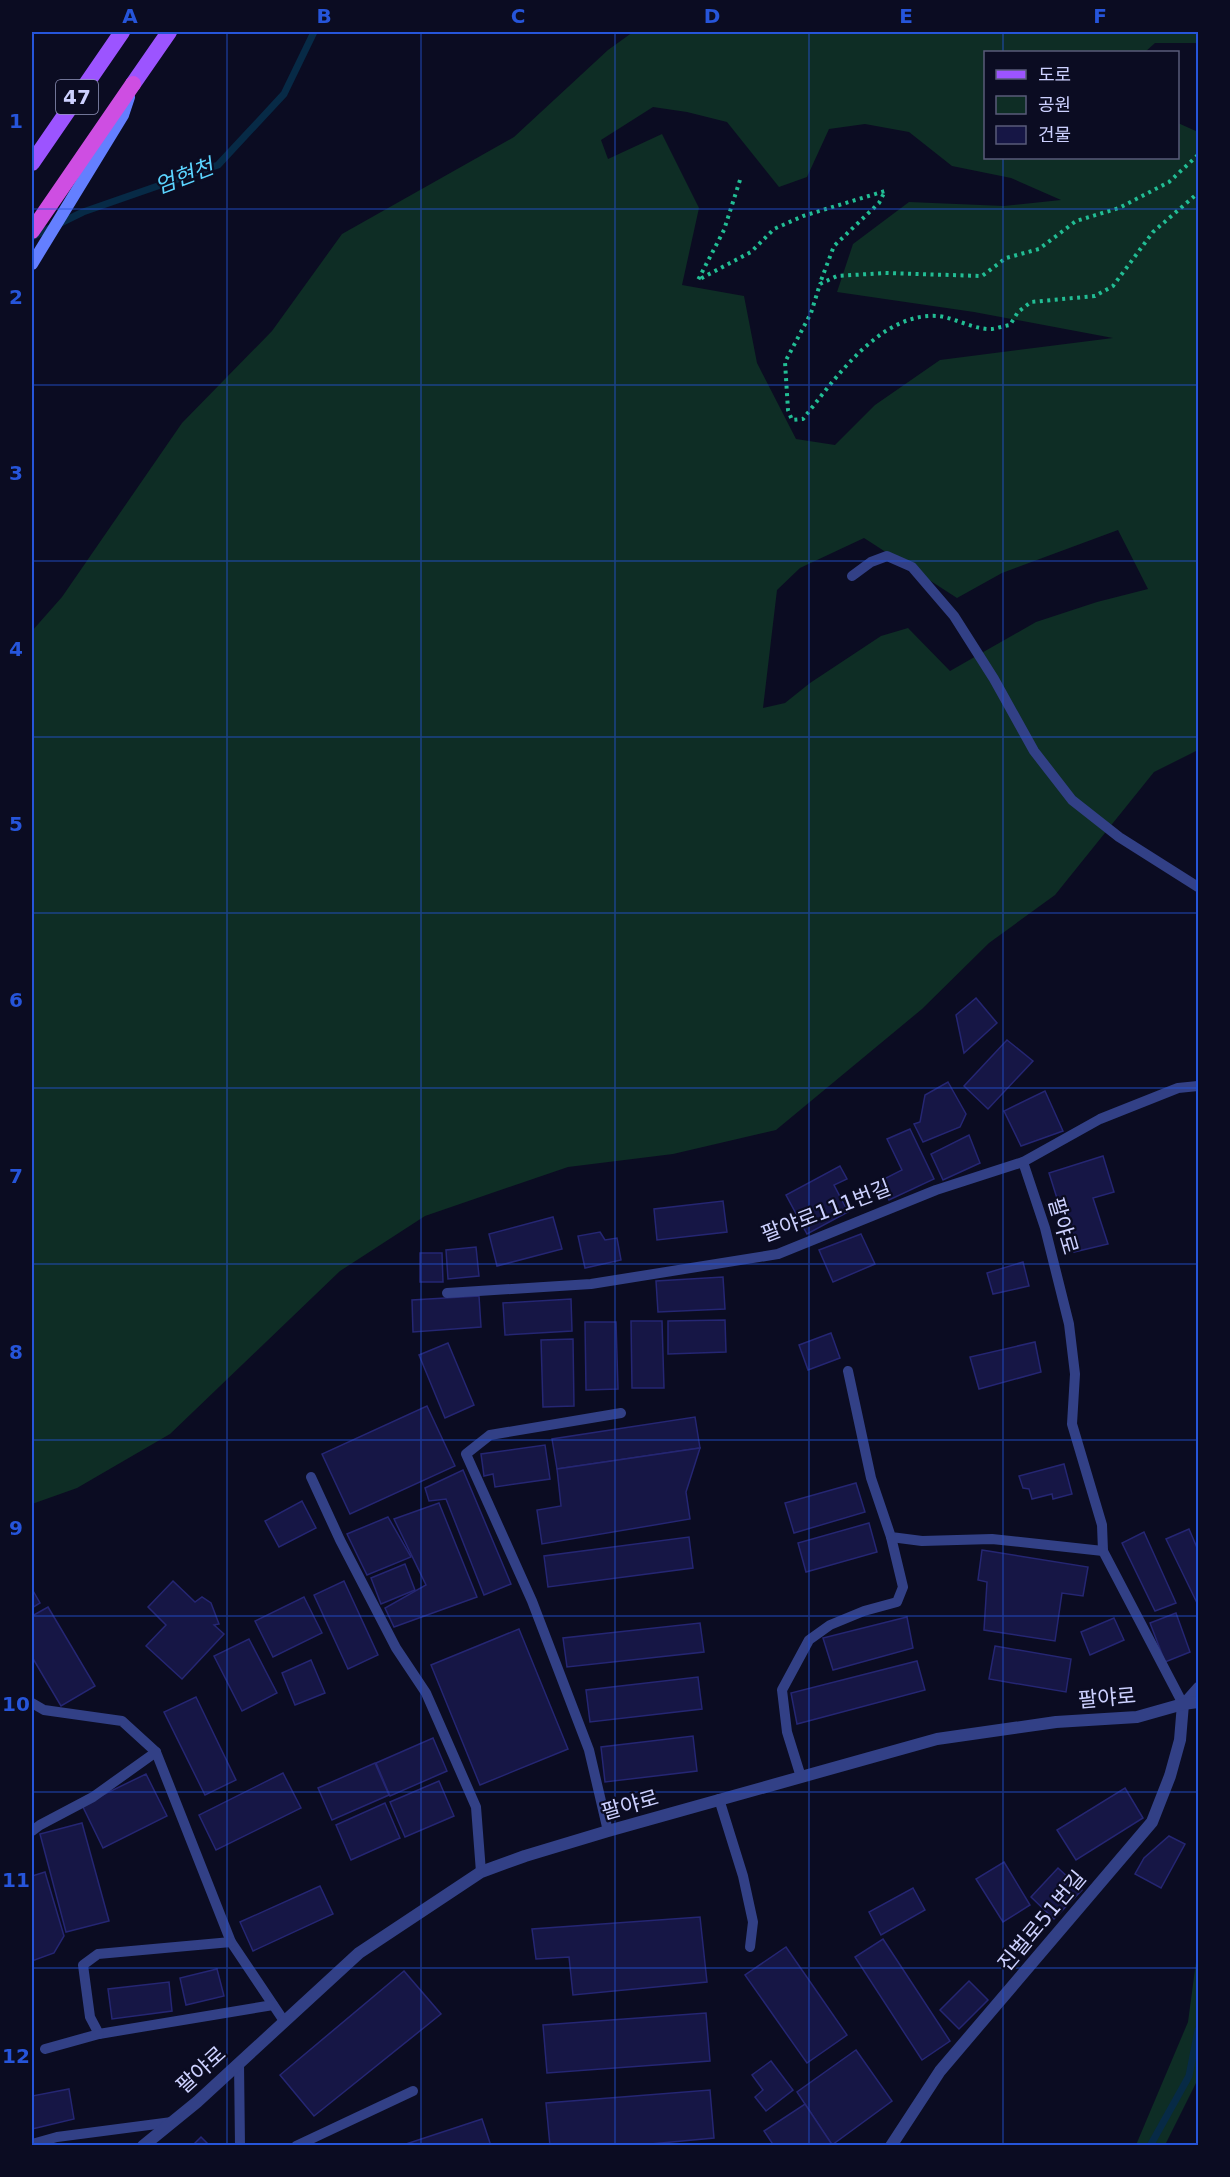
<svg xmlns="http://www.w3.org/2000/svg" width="1230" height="2177" viewBox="0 0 1230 2177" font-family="'DejaVu Sans','Noto Sans KR',sans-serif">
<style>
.green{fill:#0e2d25;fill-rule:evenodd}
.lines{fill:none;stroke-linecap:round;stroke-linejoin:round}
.stream{stroke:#072a46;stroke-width:7}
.building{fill:#161645;stroke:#252673;stroke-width:1.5}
.path{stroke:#22bd94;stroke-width:4;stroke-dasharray:3 4.5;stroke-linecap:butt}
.service{stroke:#324086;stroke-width:10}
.minor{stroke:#324086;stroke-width:12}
.tertiary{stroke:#324086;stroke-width:12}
.secondary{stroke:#647fff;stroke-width:12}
.primary{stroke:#9c54ff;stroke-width:16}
.trunk{stroke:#ce4ee2;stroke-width:16}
.grid{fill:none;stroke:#2655da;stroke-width:1.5;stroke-opacity:0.55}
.labels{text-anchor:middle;stroke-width:4.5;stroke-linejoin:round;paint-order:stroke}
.shield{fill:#0b0c22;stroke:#9396bd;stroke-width:1.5}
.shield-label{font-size:20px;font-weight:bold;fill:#cdd1ff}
.street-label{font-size:21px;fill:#cdd1ff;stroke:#0b0c22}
.water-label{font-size:22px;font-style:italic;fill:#5bd4ff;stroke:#0b0c22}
.neatline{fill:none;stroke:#2655da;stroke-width:2}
.grid-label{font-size:20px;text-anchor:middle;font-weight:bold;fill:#2655da}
</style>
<rect width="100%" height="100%" fill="#0b0c22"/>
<g class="green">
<path d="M 633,32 L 1198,32 L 1198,43 L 1155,43 L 1145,52 L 986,52 L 986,158 L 1178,158 L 1178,123 L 1198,132 L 1198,750 L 1154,772 L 1055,895 L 989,943 L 922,1009 L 776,1130 L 673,1154 L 568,1167 L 425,1216 L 340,1271 L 170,1434 L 77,1488 L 32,1504 L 32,631 L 62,597 L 182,423 L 272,331 L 342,234 L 514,137 L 608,50 ZM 653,107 L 687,112 L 727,122 L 779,187 L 807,177 L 829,129 L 865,124 L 909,132 L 952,166 L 1011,178 L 1061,200 L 1004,206 L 909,202 L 853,244 L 837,292 L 974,312 L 1113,338 L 940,360 L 875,405 L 835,445 L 796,439 L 757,363 L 744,296 L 682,285 L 699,208 L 662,134 L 608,159 L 601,140 ZM 1118,530 L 1148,589 L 1097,602 L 1036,622 L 950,671 L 908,628 L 881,636 L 810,683 L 785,703 L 763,708 L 777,590 L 800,568 L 864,538 L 957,598 L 1002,573 Z"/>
<polygon points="1198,1947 1198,2079 1165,2145 1136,2145 1188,2022"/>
</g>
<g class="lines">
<g class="stream">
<polyline points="34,236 83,212 218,165 284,94 314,32"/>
<polyline points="1150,2146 1189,2076 1198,2030"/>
</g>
</g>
<g class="building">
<polygon points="976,998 997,1023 964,1053 956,1015"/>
<polygon points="1007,1040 1033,1061 988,1109 964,1086"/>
<polygon points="948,1082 966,1114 960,1127 923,1142 914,1124 920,1122 925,1095"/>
<polygon points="1045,1091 1063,1131 1021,1146 1004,1111"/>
<polygon points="910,1129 934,1179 889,1200 880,1181 902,1170 887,1139"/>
<polygon points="969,1135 980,1163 943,1180 931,1154"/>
<polygon points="1103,1156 1114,1192 1093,1198 1108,1244 1074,1252 1049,1173"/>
<polygon points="840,1166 847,1179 834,1185 848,1212 807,1234 786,1195"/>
<polygon points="723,1201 727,1232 657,1240 654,1209"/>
<polygon points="553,1217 562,1249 497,1266 489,1234"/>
<polygon points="600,1232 605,1240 617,1238 621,1260 585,1268 578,1236"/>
<polygon points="861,1234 875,1264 833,1282 819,1250"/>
<polygon points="476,1247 479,1276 448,1279 446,1250"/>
<polygon points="420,1253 442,1253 443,1282 420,1282"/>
<polygon points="1023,1262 1029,1286 993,1294 987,1273"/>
<polygon points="723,1277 725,1309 658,1312 656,1281"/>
<polygon points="479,1296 481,1327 413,1332 412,1300"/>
<polygon points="571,1299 572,1331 505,1335 503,1303"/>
<polygon points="725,1320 726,1352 668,1354 668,1321"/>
<polygon points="631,1321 662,1321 664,1388 632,1388"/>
<polygon points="585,1322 616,1322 618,1389 586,1390"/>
<polygon points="831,1333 840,1358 808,1370 799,1345"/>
<polygon points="573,1339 574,1406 543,1407 541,1340"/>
<polygon points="1035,1342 1041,1372 979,1389 970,1357"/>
<polygon points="448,1343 474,1405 445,1418 419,1355"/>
<polygon points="427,1406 455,1466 350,1514 322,1454"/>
<polygon points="695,1417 700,1448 557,1469 552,1439"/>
<polygon points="545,1445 550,1479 495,1487 493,1474 484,1476 481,1454"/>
<polygon points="700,1448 686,1492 690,1519 542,1544 537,1510 561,1506 557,1469"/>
<polygon points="1064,1464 1072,1494 1053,1499 1052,1494 1032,1499 1029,1489 1023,1488 1019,1476"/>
<polygon points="463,1470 511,1584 484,1595 446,1499 429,1501 425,1488"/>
<polygon points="856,1483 865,1512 794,1533 785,1503"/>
<polygon points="302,1501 316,1528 279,1547 265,1521"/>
<polygon points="439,1503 477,1597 394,1627 385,1608 426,1585 394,1519"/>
<polygon points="388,1517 411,1557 367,1575 347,1534"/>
<polygon points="869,1523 877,1552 806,1572 798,1543"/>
<polygon points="1189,1529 1198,1550 1198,1605 1166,1539"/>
<polygon points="1144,1532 1176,1603 1155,1611 1122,1543"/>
<polygon points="689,1537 693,1568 548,1587 544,1556"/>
<polygon points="982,1550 1088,1567 1083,1596 1062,1593 1055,1641 984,1630 987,1582 978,1580"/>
<polygon points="405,1564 415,1590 381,1604 371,1578"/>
<polygon points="173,1581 195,1602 202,1597 211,1603 219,1624 214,1625 224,1634 182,1679 146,1646 166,1625 148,1607"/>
<polygon points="344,1581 378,1655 348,1669 314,1595"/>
<polygon points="32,1589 40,1603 32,1608"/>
<polygon points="304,1597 322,1633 273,1657 255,1621"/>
<polygon points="48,1607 95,1686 61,1706 32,1657 32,1616"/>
<polygon points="1176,1613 1190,1652 1165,1662 1150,1623"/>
<polygon points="907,1617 913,1648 833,1670 823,1638"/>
<polygon points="1114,1618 1124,1640 1090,1655 1081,1632"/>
<polygon points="700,1623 704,1652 567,1667 563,1638"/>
<polygon points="519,1629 568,1749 480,1785 431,1665"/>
<polygon points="249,1639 277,1693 242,1711 214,1656"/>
<polygon points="995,1646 1071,1659 1066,1692 989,1679"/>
<polygon points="311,1660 325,1693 295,1705 282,1673"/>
<polygon points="917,1661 925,1690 797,1724 791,1693"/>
<polygon points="698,1677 702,1709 590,1722 586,1690"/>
<polygon points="196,1697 236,1780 205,1795 164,1712"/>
<polygon points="693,1736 697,1771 605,1782 601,1747"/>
<polygon points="433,1738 447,1771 390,1796 376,1763"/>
<polygon points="375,1763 389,1795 332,1820 318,1788"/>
<polygon points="283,1773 301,1808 216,1850 199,1815"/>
<polygon points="146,1774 167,1816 103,1848 82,1805"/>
<polygon points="439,1781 454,1816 405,1837 390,1802"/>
<polygon points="1125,1788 1143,1818 1076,1860 1057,1830"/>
<polygon points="385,1803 400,1838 351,1860 336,1825"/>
<polygon points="82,1823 109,1921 66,1932 40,1834"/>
<polygon points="1169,1836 1185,1844 1161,1888 1135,1874 1144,1858"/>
<polygon points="1004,1862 1030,1905 1003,1922 976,1879"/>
<polygon points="1058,1868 1082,1890 1054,1919 1031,1897"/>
<polygon points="45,1872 64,1936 54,1953 32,1961 32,1876"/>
<polygon points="320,1886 333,1914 253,1951 240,1922"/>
<polygon points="913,1888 925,1910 881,1935 869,1912"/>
<polygon points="700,1917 707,1982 573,1995 569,1957 536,1959 532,1929"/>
<polygon points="883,1939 950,2041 922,2060 855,1957"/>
<polygon points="786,1947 847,2035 807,2063 745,1975"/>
<polygon points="217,1969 224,1996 186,2005 180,1978"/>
<polygon points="404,1971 441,2014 314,2116 280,2075"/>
<polygon points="969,1981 988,2000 959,2029 940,2010"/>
<polygon points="169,1982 172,2011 112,2019 108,1989"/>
<polygon points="706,2013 710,2061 547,2073 543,2025"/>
<polygon points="856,2050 892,2101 832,2145 797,2092"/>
<polygon points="771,2061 793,2090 766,2111 755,2097 763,2090 752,2075"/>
<polygon points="69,2089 74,2119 32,2129 32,2096"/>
<polygon points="710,2090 714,2138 629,2146 550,2146 546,2103"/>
<polygon points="805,2104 833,2146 774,2146 764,2131"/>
<polygon points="482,2119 491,2146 400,2146"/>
<polygon points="201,2137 210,2146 192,2146"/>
</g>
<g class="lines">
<g class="path">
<path d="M 1198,155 L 1169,182 L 1119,208 L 1076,221 L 1039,249 L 1006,258 L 982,276 L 885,273 L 837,276 L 820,284 L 811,313 L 785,362 L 788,410 L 792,420 L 803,419 C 835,379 880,312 938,316 C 956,318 974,330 992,329 C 998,328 1004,326 1010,325 L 1018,312 L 1031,302 L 1095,296 L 1113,286 L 1153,232 L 1198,193"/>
<polyline points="740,180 724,230 698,280 751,252 774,229 803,216 885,191 879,203 834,246 820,283"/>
</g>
<g class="service">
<polyline points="852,576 871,562 887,556 912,567 954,616 994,679 1034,751 1072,800 1119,837 1198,887"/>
<polyline points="1023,1162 1045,1228 1069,1324 1075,1374 1072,1424 1102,1525 1103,1551 1183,1704 1198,1687"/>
<polyline points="447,1293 591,1284 778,1254 936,1190 1023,1162 1100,1119 1178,1088 1198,1086"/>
<polyline points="848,1371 871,1478 891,1537 922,1541 992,1539 1103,1551"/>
<polyline points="311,1477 340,1540 396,1648 426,1693 476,1807 481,1872"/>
<polyline points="32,1703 44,1710 122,1721 156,1752 231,1942 284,2021"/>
<polyline points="801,1777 787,1732 782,1690 809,1640 830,1625 864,1611 897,1602 903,1587 891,1537"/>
<polyline points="719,1799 743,1876 753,1922 750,1947"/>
<polyline points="32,1831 40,1825 93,1797 156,1752"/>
<polyline points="608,1831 589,1750 532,1601 466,1454 490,1435 621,1413"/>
<polyline points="231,1942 98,1954 83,1965 90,2017 99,2034 273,2005"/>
<polyline points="45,2049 99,2034"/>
<polyline points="239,2063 240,2146"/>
<polyline points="32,2144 57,2137 172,2122"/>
<polyline points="296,2146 413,2091"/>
</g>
<polyline class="minor" points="891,2146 940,2071 1152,1822 1170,1776 1180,1740 1183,1704"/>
<polyline class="tertiary" points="143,2146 197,2102 359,1953 481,1872 525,1856 608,1831 937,1739 1056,1722 1137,1717 1183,1704 1198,1702"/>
<polyline class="secondary" points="32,264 123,115 129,97"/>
<g class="primary">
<polyline points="133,84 169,32"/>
<polyline points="32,163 122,32"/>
</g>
<polyline class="trunk" points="32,231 133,84"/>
</g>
<path class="grid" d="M 227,32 L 227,2146M 421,32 L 421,2146M 615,32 L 615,2146M 809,32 L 809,2146M 1003,32 L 1003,52M 1003,158 L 1003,2146M 32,209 L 1198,209M 32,385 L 1198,385M 32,561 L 1198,561M 32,737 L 1198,737M 32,913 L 1198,913M 32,1088 L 1198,1088M 32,1264 L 1198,1264M 32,1440 L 1198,1440M 32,1616 L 1198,1616M 32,1792 L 1198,1792M 32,1968 L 1198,1968"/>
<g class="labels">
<rect class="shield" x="56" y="80" width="42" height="34" rx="4.5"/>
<g class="shield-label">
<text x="77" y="104">47</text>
</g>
<g class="street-label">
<text transform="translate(826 1211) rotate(-21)" y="7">팔야로111번길</text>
<text transform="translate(1063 1226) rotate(74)" y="7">팔야로</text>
<text transform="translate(1107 1698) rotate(-5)" y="7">팔야로</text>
<text transform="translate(630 1805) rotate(-16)" y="7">팔야로</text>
<text transform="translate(1042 1921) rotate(-50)" y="7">진벌로51번길</text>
<text transform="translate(201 2070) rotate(-42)" y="7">팔야로</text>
</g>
<g class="water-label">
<text transform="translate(184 176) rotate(-21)" y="8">엄현천</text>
</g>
</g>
<rect width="1230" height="2177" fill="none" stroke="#0b0c22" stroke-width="66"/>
<rect x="984" y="51" width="195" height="108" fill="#0b0c22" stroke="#595b7a" stroke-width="1.5"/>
<rect x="996" y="70" width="30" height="9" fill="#9c54ff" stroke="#595b7a" stroke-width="1.5"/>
<text x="1038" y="81" font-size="18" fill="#cdd1ff">도로</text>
<rect x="996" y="96" width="30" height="18" fill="#0e2d25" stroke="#595b7a" stroke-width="1.5"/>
<text x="1038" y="111" font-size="18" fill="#cdd1ff">공원</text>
<rect x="996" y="126" width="30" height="18" fill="#161645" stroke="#595b7a" stroke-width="1.5"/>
<text x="1038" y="141" font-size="18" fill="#cdd1ff">건물</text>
<rect x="33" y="33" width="1164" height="2111" class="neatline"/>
<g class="grid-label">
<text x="130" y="23">A</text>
<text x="324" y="23">B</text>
<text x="518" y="23">C</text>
<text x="712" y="23">D</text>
<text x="906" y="23">E</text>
<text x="1100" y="23">F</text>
<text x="16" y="128">1</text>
<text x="16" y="304">2</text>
<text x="16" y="480">3</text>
<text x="16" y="656">4</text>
<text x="16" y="831">5</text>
<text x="16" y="1007">6</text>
<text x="16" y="1183">7</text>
<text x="16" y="1359">8</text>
<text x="16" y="1535">9</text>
<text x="16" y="1711">10</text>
<text x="16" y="1887">11</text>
<text x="16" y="2063">12</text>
</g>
</svg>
